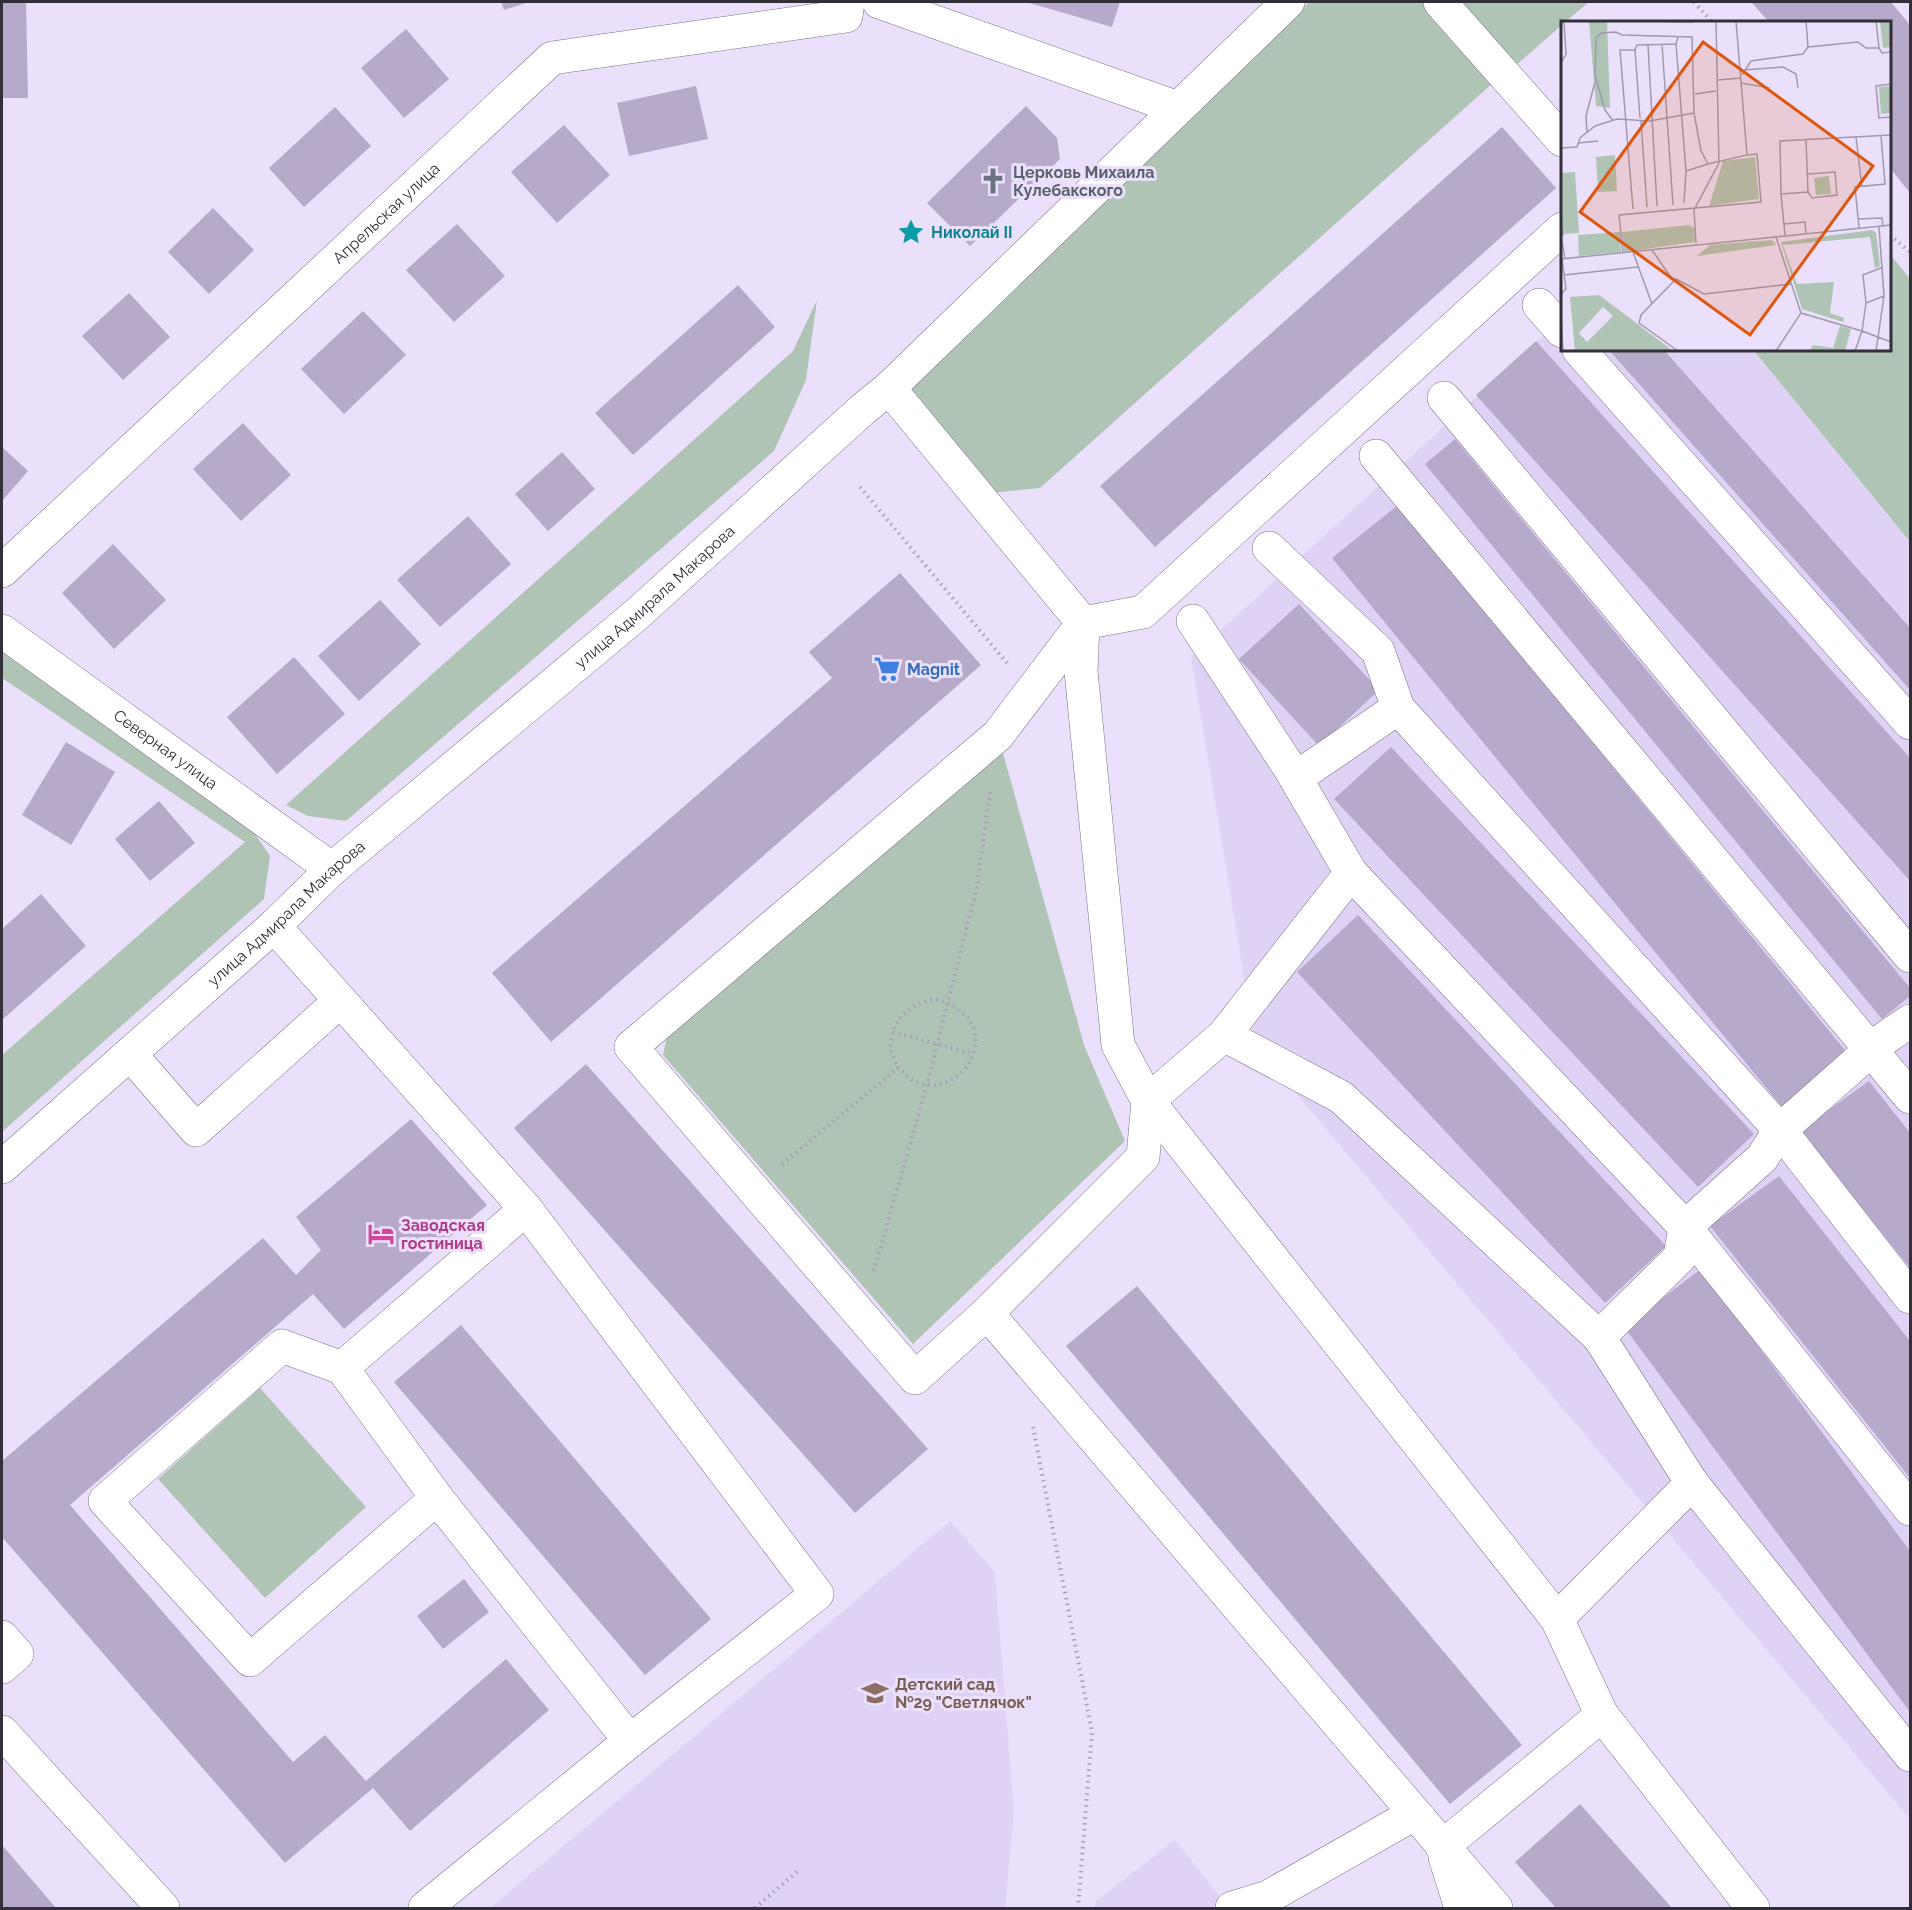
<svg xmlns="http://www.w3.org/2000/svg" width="1912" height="1910" viewBox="0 0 1912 1910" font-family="Raleway,sans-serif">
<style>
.built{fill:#e0d2f4}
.green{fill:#afc4b5}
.building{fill:#b7a9ca}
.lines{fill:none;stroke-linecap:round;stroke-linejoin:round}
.minor-casing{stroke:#7c728a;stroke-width:34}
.path{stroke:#a89fb4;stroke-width:4;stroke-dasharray:1.5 4.5;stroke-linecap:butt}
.minor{stroke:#fff;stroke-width:33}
.labels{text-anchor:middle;stroke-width:6;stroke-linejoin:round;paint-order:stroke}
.worship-label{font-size:16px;font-weight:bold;fill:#5b616d;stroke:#ebe0fb;text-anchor:start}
.street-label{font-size:16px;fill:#332f39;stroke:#ebe0fb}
.culture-label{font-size:16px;font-weight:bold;fill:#0d838f;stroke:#ebe0fb;text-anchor:start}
.shop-label{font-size:16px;font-weight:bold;fill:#366cbe;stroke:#ebe0fb;text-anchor:start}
.hotel-label{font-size:16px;font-weight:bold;fill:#b23c85;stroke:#ebe0fb;text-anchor:start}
.education-label{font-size:16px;font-weight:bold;fill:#785e54;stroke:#ebe0fb;text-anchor:start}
.inset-road{fill:none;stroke:#a199ad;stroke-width:1.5}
.view{fill:#df570e;fill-opacity:0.15;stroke:#df570e;stroke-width:3}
.inset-edge{fill:none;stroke:#332f39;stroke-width:3}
</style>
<rect width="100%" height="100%" fill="#ebe0fb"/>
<g class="built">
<polygon points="1562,319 1562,350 1753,350 1910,543 1910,1819 1255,1045 1191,657"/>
<polygon points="950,1521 995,1572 1014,1813 1005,1908 490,1908"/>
<polygon points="1175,1840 1229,1908 1094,1908 1096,1901"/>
</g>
<g class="green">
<polygon points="1309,2 1422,2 1494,82 1040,488 989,493 904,390"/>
<polygon points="1458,2 1589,2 1565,22 1562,22 1562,25 1514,67"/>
<polygon points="1890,254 1910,279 1910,542 1755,352 1758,350 1890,350"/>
<polygon points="817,300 806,380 774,451 346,821 308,816 286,805 793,351"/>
<polygon points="2,650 255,834 270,856 264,899 2,1132 2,1055 245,842 2,678"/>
<polygon points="998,735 1084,1045 1125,1141 913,1344 663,1055 673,1008"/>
<polygon points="260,1388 366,1507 265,1598 158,1479"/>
</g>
<g class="building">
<polygon points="2,2 26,2 28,98 2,98"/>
<polygon points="501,2 529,2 504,10"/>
<polygon points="1026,2 1120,2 1112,27"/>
<polygon points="1751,2 1891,2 1910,25 1910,193 1890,168 1890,22 1769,22"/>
<polygon points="406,29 449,79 404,118 361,68"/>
<polygon points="696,86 708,139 629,156 617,103"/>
<polygon points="1026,106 1057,138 1060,159 970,246 927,203"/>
<polygon points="335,107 371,146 304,207 269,168"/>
<polygon points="564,125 610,175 557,223 511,172"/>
<polygon points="1502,127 1556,188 1155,547 1100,486"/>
<polygon points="213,208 254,250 209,294 168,252"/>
<polygon points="457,224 505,276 454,322 406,270"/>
<polygon points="738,285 775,327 633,455 595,413"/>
<polygon points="129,293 170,337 123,380 82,336"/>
<polygon points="363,311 406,355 344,414 301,369"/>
<polygon points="1536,341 1910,758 1910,881 1476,395"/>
<polygon points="1609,350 1664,350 1910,628 1910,690"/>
<polygon points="243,423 291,475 241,521 193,469"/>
<polygon points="1455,439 1910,988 1910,996 1882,1019 1425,464"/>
<polygon points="2,447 28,471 2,501"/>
<polygon points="562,452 595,489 548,531 515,494"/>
<polygon points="1398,505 1848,1054 1782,1107 1332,558"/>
<polygon points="468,516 511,564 440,627 397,580"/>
<polygon points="113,544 166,600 114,649 62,593"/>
<polygon points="900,573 981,665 551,1042 492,973 832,678 809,652"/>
<polygon points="380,600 421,644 359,701 318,656"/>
<polygon points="1299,604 1379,690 1319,746 1239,659"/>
<polygon points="294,657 345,714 277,774 227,717"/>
<polygon points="66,742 115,772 71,845 22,815"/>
<polygon points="1391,747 1754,1134 1698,1187 1334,799"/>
<polygon points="159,801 195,843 150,881 115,839"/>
<polygon points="41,894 86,946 2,1020 2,929"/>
<polygon points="1358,915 1666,1246 1605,1303 1297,972"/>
<polygon points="586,1064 928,1449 855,1513 514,1128"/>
<polygon points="1869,1081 1910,1133 1910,1268 1799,1131"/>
<polygon points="411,1119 487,1205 344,1329 313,1294 70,1505 293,1762 325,1735 366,1781 506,1659 549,1710 410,1831 373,1788 285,1863 2,1537 2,1461 263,1238 296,1275 321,1250 296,1217"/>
<polygon points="1779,1176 1910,1341 1910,1478 1710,1226"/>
<polygon points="1701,1269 1910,1551 1910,1712 1624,1327"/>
<polygon points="1137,1286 1522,1745 1450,1804 1066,1346"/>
<polygon points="461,1325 711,1619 645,1675 394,1382"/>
<polygon points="464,1579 489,1612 443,1649 417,1616"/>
<polygon points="1580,1804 1672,1908 1556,1908 1515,1862"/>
<polygon points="2,1845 56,1908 2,1908"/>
</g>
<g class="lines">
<g class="minor-casing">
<g id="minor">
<polyline points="879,2 1178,108"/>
<polyline points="1440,2 1562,140"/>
<polyline points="1539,305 1562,331"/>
<polyline points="1579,350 1910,723"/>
<polyline points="889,388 1083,623 1081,671 1118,1045 1148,1101 1557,1619 1602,1715 1753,1908"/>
<polyline points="1444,398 1910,956"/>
<polyline points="1376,456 1910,1097"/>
<polyline points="1269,548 1378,651 1398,708 1780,1130 1910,1297"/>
<path id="s1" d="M 2,571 L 552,58 L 846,16 L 848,2"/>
<polyline points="1193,621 1289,767 1351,873 1685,1227 1910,1509"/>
<path id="s2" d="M 2,631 L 332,869"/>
<polyline points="1296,778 1398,708"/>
<polyline points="274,926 526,1209 342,1368 437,1498 630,1741"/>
<polyline points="1224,1035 1351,873"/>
<polyline points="130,1054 196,1130 340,1001"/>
<path id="s3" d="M 2,1167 L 274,926 L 332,869 L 636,615 L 862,410 L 889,388 L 1288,2"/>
<polyline points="987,1313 915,1378 631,1047 998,735 1083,623 1143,612 1562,229"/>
<polyline points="1599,1337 1680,1257 1685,1227 1762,1158 1780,1130 1881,1041 1910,1021"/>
<polyline points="342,1368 282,1346 105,1501 250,1660 437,1498"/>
<polyline points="1557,1619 1692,1483"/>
<polyline points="2,1637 17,1654 2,1667"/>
<polyline points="2,1732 163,1908"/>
<polyline points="1442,1847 1602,1715"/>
<polyline points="1445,1857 1461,1908"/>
<polyline points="425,1908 630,1741 817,1594 526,1209"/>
<polyline points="1232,1908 1268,1897 1414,1814"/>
<polyline points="1496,1908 987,1313 1143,1157 1148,1101 1224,1035 1341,1097 1599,1337 1692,1483 1910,1755"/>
</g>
</g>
<g class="path">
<polyline points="1694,2 1712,22"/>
<polyline points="1890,235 1910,252"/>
<polyline points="860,487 1007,663"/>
<polyline points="893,1032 973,1054"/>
<path d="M 782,1164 L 898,1068 C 904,1072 910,1080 916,1082 C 955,1097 992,1051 968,1018 C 965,1014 960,1012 957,1009 C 948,1002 940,998 928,1001 C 906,1006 890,1024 891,1047 C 891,1053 896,1062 898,1068"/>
<polyline points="874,1271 927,1084 977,887 990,792"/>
<polyline points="1033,1427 1092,1732 1078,1908"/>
<polyline points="755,1908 799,1870"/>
</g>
<use href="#minor" class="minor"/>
</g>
<defs>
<g id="church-bare" transform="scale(2.07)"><path d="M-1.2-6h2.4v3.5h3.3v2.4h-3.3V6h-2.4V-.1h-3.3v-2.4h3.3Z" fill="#6b7280" stroke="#ebe0fb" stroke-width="2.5" paint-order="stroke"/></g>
<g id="sight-bare" transform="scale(2.07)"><path d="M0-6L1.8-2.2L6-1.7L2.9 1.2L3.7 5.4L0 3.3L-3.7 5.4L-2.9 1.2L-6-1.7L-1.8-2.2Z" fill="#0f9aa8" stroke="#ebe0fb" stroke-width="2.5" paint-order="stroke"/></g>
<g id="supermarket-bare" transform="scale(2.07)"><path d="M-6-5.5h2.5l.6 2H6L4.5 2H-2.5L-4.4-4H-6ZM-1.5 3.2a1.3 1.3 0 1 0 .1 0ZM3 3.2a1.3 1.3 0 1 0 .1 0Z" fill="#3f7fe0" stroke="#ebe0fb" stroke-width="2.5" paint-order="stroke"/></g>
<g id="hotel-bare" transform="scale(2.07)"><path d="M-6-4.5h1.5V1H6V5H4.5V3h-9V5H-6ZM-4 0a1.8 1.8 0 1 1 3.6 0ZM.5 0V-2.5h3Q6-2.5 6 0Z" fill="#d1479c" stroke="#ebe0fb" stroke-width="2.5" paint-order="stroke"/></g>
<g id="school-bare" transform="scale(2.07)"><path d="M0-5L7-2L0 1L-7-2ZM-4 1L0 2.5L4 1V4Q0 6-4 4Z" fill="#8d6e63" stroke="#ebe0fb" stroke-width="2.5" paint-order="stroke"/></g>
</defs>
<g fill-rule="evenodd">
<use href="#church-bare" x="993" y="181"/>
<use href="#sight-bare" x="911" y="232"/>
<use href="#supermarket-bare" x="887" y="669"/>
<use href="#hotel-bare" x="381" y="1234"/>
<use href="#school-bare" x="875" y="1693"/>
</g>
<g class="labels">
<g class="worship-label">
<text x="1013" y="178">Церковь Михаила<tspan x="1013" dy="18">Кулебакского</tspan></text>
</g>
<g class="street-label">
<text dy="6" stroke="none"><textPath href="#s1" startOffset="525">Апрельская улица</textPath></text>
<text dy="6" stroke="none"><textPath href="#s3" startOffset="867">улица Адмирала Макарова</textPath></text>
<text dy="6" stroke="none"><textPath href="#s2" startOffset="202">Северная улица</textPath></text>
<text dy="6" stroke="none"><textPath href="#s3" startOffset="381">улица Адмирала Макарова</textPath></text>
</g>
<g class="culture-label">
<text x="931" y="238">Николай II</text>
</g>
<g class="shop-label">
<text x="907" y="675">Magnit</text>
</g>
<g class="hotel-label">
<text x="401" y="1231">Заводская<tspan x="401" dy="18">гостиница</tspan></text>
</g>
<g class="education-label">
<text x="895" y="1690">Детский сад<tspan x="895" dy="18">№29 "Светлячок"</tspan></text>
</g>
</g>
<g transform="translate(1561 21)">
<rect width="330" height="330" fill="#ebe0fb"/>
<path d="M 28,0 L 46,0 L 49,87 L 35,85 ZM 330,0 L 330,26 L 322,27 L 319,1 ZM 330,65 L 330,92 L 320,93 L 318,66 ZM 54,134 L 56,170 L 37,171 L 35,136 ZM 194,136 L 198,178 L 148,185 L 162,140 ZM 14,151 L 18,212 L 1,213 L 0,152 ZM 268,155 L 270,173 L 255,174 L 253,157 ZM 128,204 L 133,207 L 134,221 L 63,231 L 61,211 ZM 311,209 L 315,212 L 319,245 L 314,247 L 309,216 L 222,224 L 236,263 L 273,261 L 269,292 L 283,297 L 282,301 L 241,288 L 220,221 ZM 59,211 L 60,231 L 18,235 L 17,214 ZM 211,219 L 215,224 L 136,235 L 149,224 ZM 38,274 L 66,295 L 112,330 L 14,330 L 9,276 ZM 42,286 L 52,295 L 26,321 L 18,312 ZM 279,305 L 290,308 L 284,330 L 248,330 L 252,324 L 272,327 Z" fill="#afc4b5" fill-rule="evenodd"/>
<path class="inset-road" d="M 85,0 L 132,1M 315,0 L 318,27M 101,23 L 112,184M 115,23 L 125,150 L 123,182M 87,24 L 96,185M 247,26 L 297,21 L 305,27 L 318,27 L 321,32 L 330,31M 74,29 L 79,97M 0,42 L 5,33 L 3,0M 183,49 L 222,46 L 235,53 L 237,67M 181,54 L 190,40 L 242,33 L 247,26 L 245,0M 157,59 L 180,57M 180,62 L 209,67M 330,63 L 315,65 L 318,97 L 330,96M 134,73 L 155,70M 52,100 L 44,89 L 34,54 L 35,17 L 40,12 L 55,11 L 61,14 L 131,16 L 133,92 L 140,130 L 147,143 L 186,134 L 175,0M 80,100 L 86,186M 26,112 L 25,95 L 34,61M 295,116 L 301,166M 17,122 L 37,120M 0,127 L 16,126 L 19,117 L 34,105 L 56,98 L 89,100 L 133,92M 125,150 L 147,143M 247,153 L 274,151 L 276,174 L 251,177 L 247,171M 220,173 L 219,120 L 330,114M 72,188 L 59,29 L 74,29 L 76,24 L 115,23 L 117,16M 0,197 L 2,215M 297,198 L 321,197 L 322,205M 223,203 L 244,201 L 245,212M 298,207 L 294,166 L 324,163 L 320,115M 224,214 L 220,173 L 247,171 L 245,119M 0,215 L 4,238M 135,222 L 133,189 L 158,142 L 155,0M 91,229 L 111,258M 72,231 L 91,283M 62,232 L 58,194 L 200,181 L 196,133 L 186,134M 0,238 L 330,204M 3,254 L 77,246M 0,273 L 5,268 L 1,238M 305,282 L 302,254 L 322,246M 240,292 L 301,310 L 305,282 L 323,275M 0,295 L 2,330M 117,330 L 78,302 L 80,294 L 115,258 L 143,273 L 231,263M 215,330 L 240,292 L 215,216M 294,330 L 301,310 L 330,321M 315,330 L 323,275 L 318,206"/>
<path class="view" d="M 142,21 L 312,145 L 189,314 L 19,191 Z"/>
<rect width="330" height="330" class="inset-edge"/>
</g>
<rect width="1912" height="1910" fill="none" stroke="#332f39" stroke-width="6"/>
</svg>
